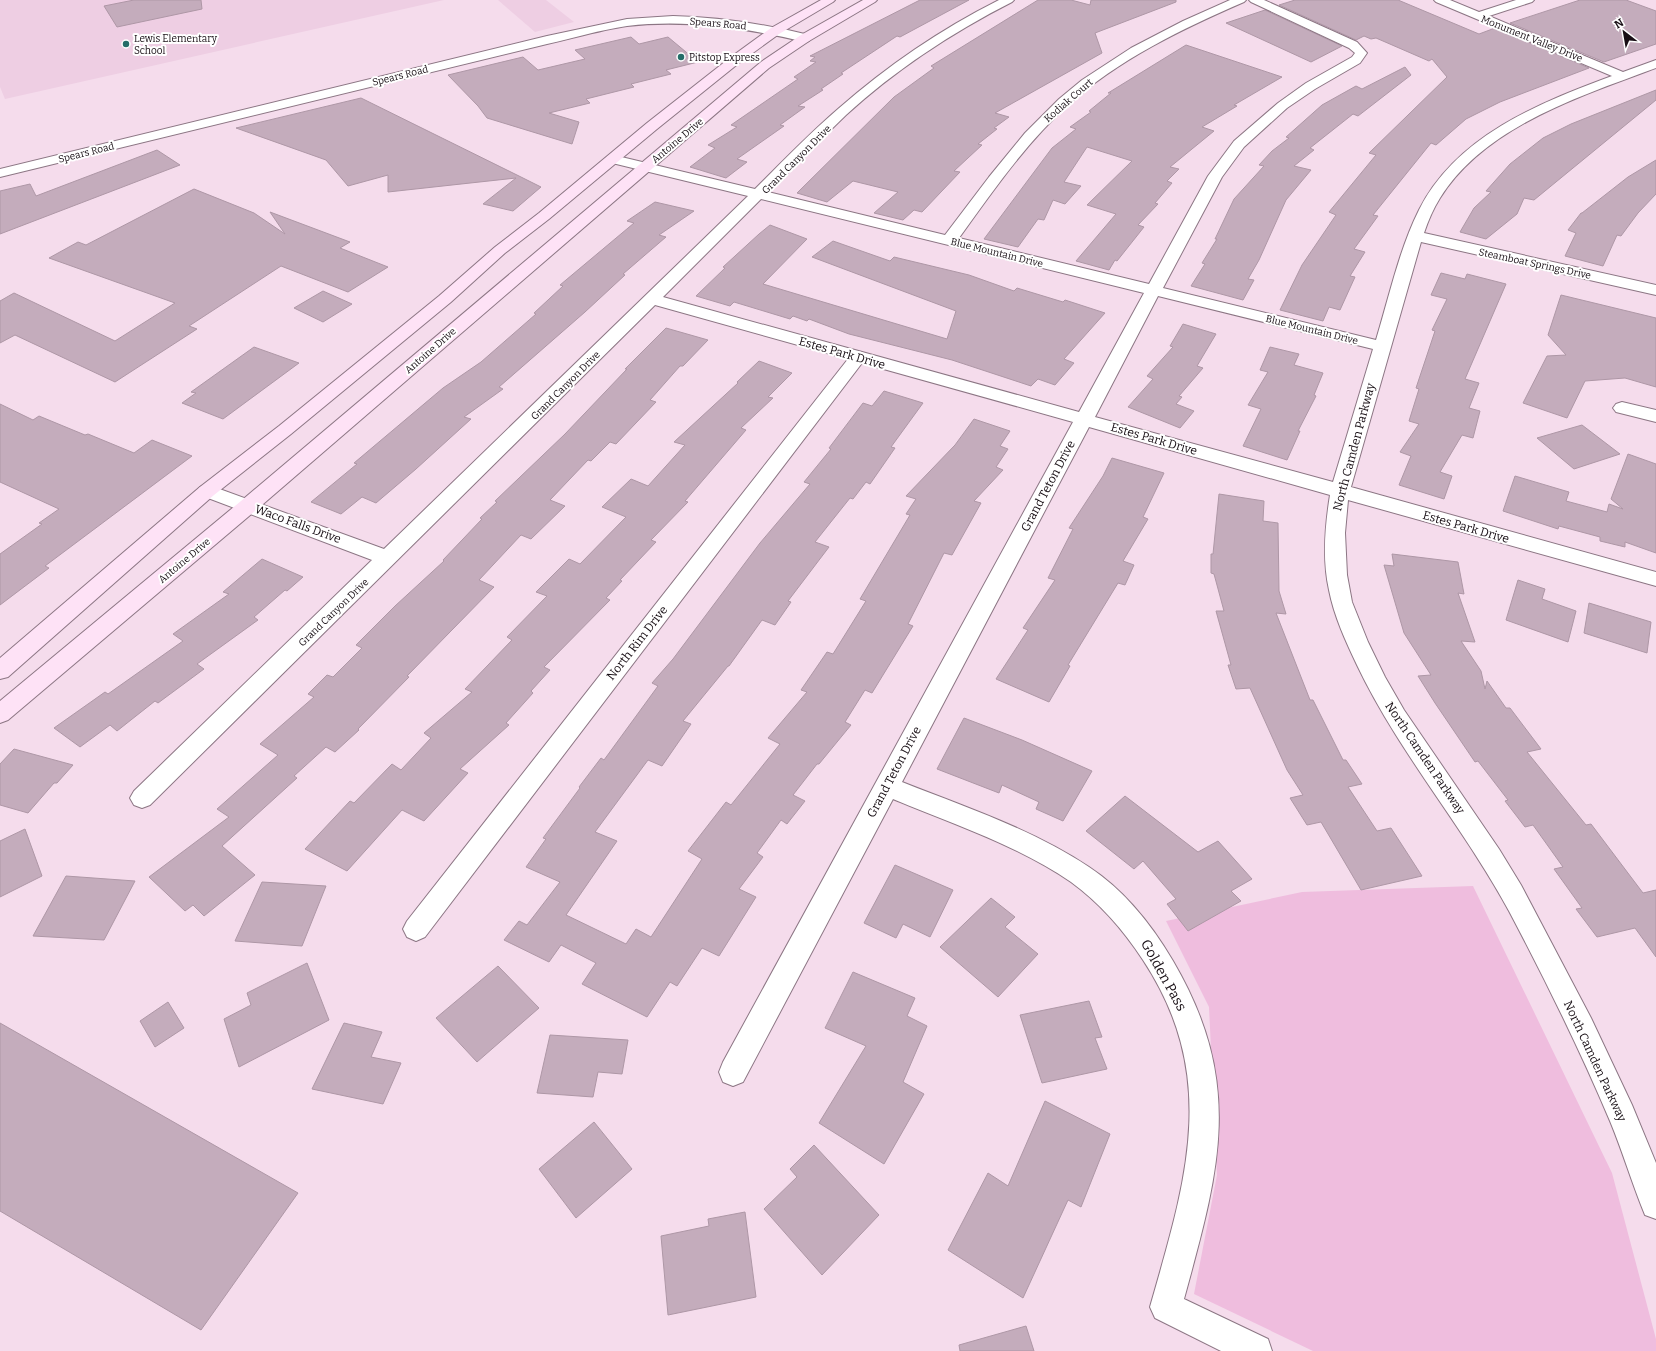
<svg xmlns="http://www.w3.org/2000/svg" width="1656" height="1351" viewBox="0 0 1656 1351" font-family="Bitter,serif">
<style>
.built{fill:#eecee3}
.green{fill:#efbdde}
.building{fill:#c4acbc;stroke:#ae97a6}
.lines{fill:none;stroke-linecap:round;stroke-linejoin:round}
.minor-casing{stroke:#8c7684;stroke-width:2}
.tertiary-casing{stroke:#8c7684;stroke-width:2}
.secondary-casing{stroke:#8c7684;stroke-width:2}
.minor{fill:#fff;fill-rule:evenodd}
.tertiary{fill:#fff;fill-rule:evenodd}
.secondary{fill:#fee2f6;fill-rule:evenodd}
.poi-dot{fill:#246e69;stroke:#fff;stroke-width:1.5}
.labels{text-anchor:middle;stroke-width:4;stroke-linejoin:round;paint-order:stroke}
.far-street-label{font-size:10px;fill:#170e14;stroke:#fff}
.far-poi-label{font-size:10px;fill:#170e14;stroke:#fff;text-anchor:start}
.street-label{font-size:12px;fill:#170e14;stroke:#fff}
.near-street-label{font-size:14px;fill:#170e14;stroke:#fff}
</style>
<rect width="100%" height="100%" fill="#f5dcec"/>
<g class="built">
<polygon points="0,0 444,0 5,99 0,87"/>
<polygon points="498,0 546,0 574,22 535,32"/>
</g>
<polygon class="green" points="1473,886 1612,1173 1656,1339 1656,1351 1313,1351 1194,1294 1217,1175 1209,1007 1166,921 1302,892"/>
<g class="building">
<polygon points="134,0 201,0 202,9 117,27 104,6"/>
<polygon points="920,0 969,0 900,37 897,36 841,73 843,74 821,89 823,90 798,106 805,107 780,125 784,126 737,159 747,162 726,178 690,167 715,148 708,145 737,127 731,125 798,79 794,77 816,62 810,61 815,57 810,56"/>
<polygon points="1038,0 1071,0 1090,5 1091,0 1176,0 1176,2 1095,33 1102,53 995,113 1009,117 994,128 997,129 978,144 982,145 954,171 960,172 922,212 914,210 903,220 874,213 898,192 853,181 827,202 797,193 894,97 934,68 931,66"/>
<polygon points="1295,0 1398,0 1479,34 1495,28 1589,68 1500,102 1466,119 1436,145 1431,143 1373,215 1378,216 1354,249 1365,252 1350,276 1355,277 1340,310 1329,307 1323,321 1280,310 1302,265 1336,215 1329,212 1376,155 1369,153 1447,77 1432,59 1429,61 1376,38 1371,39 1364,36 1356,40 1279,5"/>
<polygon points="1580,0 1626,0 1656,11 1656,44 1604,62 1510,23"/>
<polygon points="1265,10 1342,46 1311,62 1226,23"/>
<polygon points="631,37 639,44 668,37 698,62 666,70 671,74 631,84 634,87 586,99 590,103 549,113 579,122 572,144 487,118 478,106 448,75 523,57 538,70 585,59 575,50"/>
<polygon points="1186,45 1282,77 1234,105 1237,106 1202,127 1214,131 1170,167 1179,169 1167,181 1172,183 1155,203 1158,204 1138,225 1144,227 1117,261 1115,260 1109,270 1076,261 1116,214 1087,205 1132,161 1087,147 1064,182 1081,186 1065,204 1053,200 1044,220 1038,219 1018,247 984,239 1052,148 1076,129 1070,127 1091,112 1089,111 1111,93 1108,93"/>
<polygon points="1405,67 1411,75 1358,116 1353,114 1310,148 1314,150 1294,166 1311,170 1286,200 1259,260 1248,279 1254,280 1243,300 1191,286 1205,264 1202,263 1217,239 1215,239 1234,199 1264,166 1259,165 1272,151 1289,138 1286,137 1322,105 1356,86 1362,89"/>
<polygon points="1656,90 1656,100 1534,200 1524,198 1517,214 1486,239 1460,232 1474,208 1491,192 1486,191 1510,164 1543,138 1571,124"/>
<polygon points="361,98 521,177 541,187 513,211 483,204 516,178 388,192 388,175 348,186 326,160 236,128"/>
<polygon points="157,150 180,165 0,234 0,191 30,184 36,196"/>
<polygon points="1656,160 1656,194 1638,213 1621,236 1617,235 1603,266 1565,256 1576,233 1568,230 1581,213 1582,213 1628,177"/>
<polygon points="194,189 254,213 285,234 270,212 350,242 340,248 388,267 348,292 281,266 189,326 197,329 115,382 15,335 0,343 0,301 14,293 115,341 175,303 49,258 78,242 86,245"/>
<polygon points="655,202 694,211 659,235 666,237 623,274 625,275 585,312 499,387 503,389 464,417 471,419 416,469 376,503 362,497 341,514 311,502 357,464 354,463 443,388 481,362 536,314 534,313 563,286 560,285 634,223 627,221"/>
<polygon points="770,225 807,239 763,284 947,339 956,311 812,257 833,241 890,261 894,257 969,275 1014,291 1017,288 1063,302 1065,300 1105,313 1064,359 1074,363 1055,385 1038,379 1031,386 952,360 849,334 809,319 807,321 793,316 790,319 734,302 730,306 696,296 725,268 723,267 759,234"/>
<polygon points="1441,273 1465,279 1467,274 1506,284 1465,379 1479,383 1469,408 1480,411 1473,438 1462,435 1440,472 1452,476 1444,499 1399,485 1411,456 1400,452 1419,424 1409,421 1419,389 1416,388 1435,331 1432,330 1447,299 1431,295"/>
<polygon points="323,291 352,304 323,322 294,308"/>
<polygon points="1561,295 1656,318 1656,387 1625,378 1585,381 1567,418 1523,403 1547,356 1566,355 1548,335"/>
<polygon points="1183,324 1216,334 1197,366 1203,368 1179,396 1182,397 1176,404 1194,411 1180,428 1128,407 1153,379 1147,376 1173,347 1170,346"/>
<polygon points="666,328 708,340 683,366 680,366 650,400 656,402 616,444 610,442 591,461 588,460 550,500 565,506 531,539 521,535 479,580 494,587 407,676 409,677 358,729 359,730 335,752 326,747 294,776 297,778 222,846 255,875 204,916 193,905 185,911 149,877 229,817 217,809 278,755 260,744 314,697 308,694 327,675 333,677 362,648 356,645 395,606 444,561 443,560 482,519 480,518 497,502 495,501 565,434 627,369 625,369"/>
<polygon points="254,347 299,363 223,419 182,403 196,393 191,392"/>
<polygon points="1270,347 1299,354 1294,365 1323,373 1314,395 1316,396 1298,431 1300,431 1287,460 1243,446 1261,409 1248,405 1268,372 1260,370"/>
<polygon points="759,361 792,373 768,397 773,398 741,428 746,430 685,501 688,502 651,540 656,542 620,580 622,581 606,598 610,600 544,667 550,670 531,691 533,693 506,723 509,725 460,769 468,773 424,821 402,810 347,871 305,849 350,801 354,803 392,764 401,770 431,738 424,733 472,692 465,689 512,640 507,637 547,596 536,592 569,559 580,564 626,517 602,507 631,479 648,486 685,445 674,442 738,383 737,382"/>
<polygon points="884,391 923,403 891,447 895,448 870,484 866,482 853,499 850,498 815,542 829,547 788,601 791,602 775,625 762,620 729,666 728,666 683,721 691,724 662,766 648,760 595,832 617,841 566,915 626,944 636,929 651,937 702,859 688,851 726,802 731,805 780,744 768,738 807,692 801,690 827,652 833,654 866,601 860,599 910,515 906,514 916,499 906,496 955,445 974,419 1010,431 1000,446 1008,449 996,467 1003,470 974,501 981,503 952,555 944,553 908,624 913,626 872,693 865,690 845,722 851,725 819,764 817,764 793,795 805,801 787,824 781,820 757,853 763,857 739,889 756,897 719,956 702,948 677,986 670,982 647,1017 582,984 596,963 561,945 549,962 504,940 519,921 527,925 560,882 526,867 546,839 543,838 580,788 579,787 601,758 604,760 658,686 652,683 673,659 760,543 810,484 804,482 831,449 829,448 863,403 872,406"/>
<polygon points="0,404 33,420 39,416 85,435 88,434 134,453 152,440 192,456 45,566 49,568 0,605 0,554 42,524 39,523 59,509 0,482"/>
<polygon points="1582,425 1620,454 1574,469 1537,438"/>
<polygon points="1628,454 1656,464 1656,553 1625,542 1625,547 1600,541 1600,537 1559,526 1558,529 1503,511 1515,476 1569,492 1566,501 1607,512 1609,504 1623,509 1611,499"/>
<polygon points="1112,458 1164,473 1143,517 1148,519 1123,561 1134,565 1125,585 1118,583 1068,665 1070,666 1049,702 996,679 1028,630 1023,628 1055,580 1048,578 1073,529 1069,528 1103,476"/>
<polygon points="1219,494 1264,501 1263,521 1278,523 1279,591 1286,614 1276,613 1310,700 1313,700 1343,760 1346,760 1362,784 1348,787 1377,831 1391,828 1422,876 1361,890 1321,822 1307,825 1290,798 1303,795 1287,770 1250,688 1236,689 1228,665 1231,665 1216,611 1224,611 1214,574 1211,573 1211,554 1213,554"/>
<polygon points="1392,554 1458,562 1464,594 1458,593 1475,642 1461,641 1481,671 1485,689 1487,681 1506,708 1510,708 1541,749 1527,752 1586,825 1591,824 1643,893 1656,890 1656,957 1635,928 1597,937 1576,909 1582,908 1554,869 1563,867 1533,825 1525,827 1505,801 1508,800 1478,761 1475,762 1435,703 1418,676 1431,675 1404,633 1384,565 1394,566"/>
<polygon points="262,559 303,577 287,591 285,590 254,617 258,620 197,664 204,669 158,703 155,701 117,731 110,725 80,747 54,728 105,692 108,694 183,641 173,634 229,594 223,592"/>
<polygon points="1518,580 1545,589 1542,599 1576,611 1568,642 1506,620"/>
<polygon points="1589,603 1651,622 1647,653 1584,633"/>
<polygon points="964,718 1022,740 1092,771 1063,821 1036,809 1039,802 1002,785 999,793 937,769"/>
<polygon points="14,749 73,765 57,783 54,783 28,813 0,805 0,764"/>
<polygon points="1125,796 1198,852 1218,841 1252,879 1231,891 1241,901 1188,931 1167,904 1176,899 1143,861 1134,869 1086,831"/>
<polygon points="25,829 42,876 0,897 0,841"/>
<polygon points="895,865 953,890 930,937 903,924 896,938 864,923"/>
<polygon points="66,876 135,881 104,940 33,936"/>
<polygon points="262,882 326,886 302,946 235,941"/>
<polygon points="991,898 1015,917 1005,927 1038,954 998,997 940,947"/>
<polygon points="307,963 329,1020 239,1067 224,1019 251,1005 247,993"/>
<polygon points="498,966 539,1008 477,1062 436,1018"/>
<polygon points="853,972 915,998 907,1016 927,1026 903,1082 924,1094 884,1164 819,1123 866,1046 825,1028"/>
<polygon points="1089,1001 1102,1037 1095,1038 1107,1069 1042,1083 1020,1015"/>
<polygon points="168,1002 184,1028 155,1047 140,1021"/>
<polygon points="0,1023 298,1193 201,1330 0,1211"/>
<polygon points="344,1023 382,1032 371,1057 401,1063 383,1104 312,1089"/>
<polygon points="550,1035 628,1040 622,1074 598,1072 593,1097 537,1093"/>
<polygon points="1045,1101 1110,1134 1081,1207 1068,1200 1023,1298 948,1250 988,1173 1008,1186"/>
<polygon points="594,1122 632,1169 576,1218 539,1169"/>
<polygon points="814,1145 879,1215 822,1275 764,1209 797,1177 790,1169"/>
<polygon points="745,1212 756,1297 668,1315 661,1236 709,1226 708,1219"/>
<polygon points="1026,1326 1034,1351 960,1351 959,1345"/>
</g>
<g class="lines">
<g class="minor-casing">
<g id="minor">
<path d="M 999,0 L 1014,0 L 1012,2 C 953,32 895,70 846,115 C 820,140 794,167 768,192 L 945,235 L 989,177 L 1025,133 L 1059,99 L 1082,80 L 1131,48 L 1183,21 L 1230,0 L 1246,0 L 1244,2 C 1182,29 1119,59 1068,105 C 1026,143 992,192 959,238 L 1149,284 L 1208,176 L 1234,141 L 1278,103 L 1306,83 L 1352,57 L 1355,53 L 1349,48 L 1251,2 L 1249,0 L 1264,0 L 1357,42 L 1367,53 L 1360,63 L 1315,89 L 1287,108 L 1244,147 L 1222,177 L 1163,288 L 1376,340 C 1389,297 1399,250 1419,210 C 1456,136 1539,103 1612,76 L 1436,2 L 1434,0 L 1450,0 L 1479,12 L 1516,0 L 1534,0 L 1532,2 L 1489,16 L 1623,72 L 1656,60 L 1656,68 C 1581,96 1485,126 1440,198 C 1433,209 1428,221 1424,233 L 1656,285 L 1656,295 L 1421,242 L 1351,487 L 1656,572 L 1656,586 L 1348,500 L 1345,533 L 1347,575 L 1352,602 L 1368,642 L 1385,677 L 1404,710 L 1499,849 L 1521,885 L 1591,1018 L 1632,1105 L 1656,1163 L 1656,1219 L 1645,1215 C 1632,1184 1623,1152 1610,1121 C 1580,1050 1545,979 1509,911 C 1463,826 1399,753 1357,665 C 1346,642 1334,616 1329,590 C 1322,559 1325,526 1330,495 L 1089,427 L 902,782 C 965,807 1032,829 1089,867 C 1124,890 1152,925 1173,961 C 1245,1084 1219,1171 1184,1299 L 1268,1339 L 1272,1351 L 1221,1351 L 1155,1318 L 1150,1307 C 1185,1184 1221,1078 1143,960 C 1124,931 1100,903 1071,882 C 1017,845 953,824 893,799 L 743,1082 L 733,1086 L 723,1082 L 719,1072 L 723,1062 L 1073,422 L 862,363 L 425,937 L 416,941 L 407,937 L 403,929 L 407,921 L 848,359 L 655,305 L 150,805 L 142,808 L 134,805 L 130,798 L 134,791 L 372,560 L 200,495 L 197,491 L 200,487 L 207,485 L 214,487 L 384,549 L 748,196 L 608,162 L 606,159 L 608,156 L 613,155 L 755,189 C 782,162 809,134 838,109 C 887,66 941,29 999,0 ZM 761,199 L 1144,293 L 1079,412 L 663,297 ZM 1158,296 L 1373,349 L 1333,482 L 1095,417 Z"/>
<polygon points="1622,402 1656,410 1656,422 1616,412 1613,408 1616,404"/>
</g>
</g>
<g class="tertiary-casing">
<path id="tertiary" d="M 673,16 C 719,17 764,24 809,35 L 811,38 L 809,41 L 805,42 C 747,28 687,19 627,26 C 600,30 574,38 547,44 L 0,177 L 0,169 L 547,36 L 627,19 Z"/>
</g>
<g class="secondary-casing">
<g id="secondary">
<polygon points="821,0 835,0 833,2 779,34 739,63 657,129 549,219 505,253 451,302 291,434 214,495 8,677 0,679 0,658 200,487 279,426 439,296 495,247 539,213 647,123 731,57 771,28"/>
<polygon points="863,0 877,0 875,2 809,41 769,68 255,511 8,720 0,723 0,701 241,501 761,62 801,35"/>
</g>
</g>
<use href="#minor" class="minor"/>
<use href="#tertiary" class="tertiary"/>
<use href="#secondary" class="secondary"/>
</g>
<g class="poi-dot">
<circle cx="126" cy="44" r="4"/>
<circle cx="681" cy="57" r="4"/>
</g>
<g class="labels">
<g class="far-street-label">
<text transform="translate(718 23) rotate(5)" y="4">Spears Road</text>
<text transform="translate(1532 38) rotate(22)" y="4">Monument Valley Drive</text>
<text transform="translate(400 75) rotate(-14)" y="4">Spears Road</text>
<text transform="translate(1068 100) rotate(-41)" y="4">Kodiak Court</text>
<text transform="translate(677 140) rotate(-40)" y="4">Antoine Drive</text>
<text transform="translate(86 152) rotate(-14)" y="4">Spears Road</text>
<text transform="translate(796 159) rotate(-45)" y="4">Grand Canyon Drive</text>
<text transform="translate(997 252) rotate(14)" y="4">Blue Mountain Drive</text>
<text transform="translate(1535 263) rotate(12)" y="4">Steamboat Springs Drive</text>
<text transform="translate(1312 329) rotate(14)" y="4">Blue Mountain Drive</text>
<text transform="translate(430 350) rotate(-41)" y="4">Antoine Drive</text>
<text transform="translate(565 385) rotate(-45)" y="4">Grand Canyon Drive</text>
<text transform="translate(184 560) rotate(-40)" y="4">Antoine Drive</text>
<text transform="translate(333 612) rotate(-44)" y="4">Grand Canyon Drive</text>
</g>
<g class="far-poi-label">
<text x="134" y="42">Lewis Elementary<tspan x="134" dy="12">School</tspan></text>
<text x="689" y="61">Pitstop Express</text>
</g>
<g class="street-label">
<text transform="translate(842 353) rotate(16)" y="4">Estes Park Drive</text>
<text transform="translate(1154 439) rotate(16)" y="4">Estes Park Drive</text>
<text transform="translate(1354 447) rotate(-75)" y="4">North Camden Parkway</text>
<text transform="translate(1048 486) rotate(-62)" y="4">Grand Teton Drive</text>
<text transform="translate(298 524) rotate(20)" y="4">Waco Falls Drive</text>
<text transform="translate(1466 527) rotate(16)" y="4">Estes Park Drive</text>
<text transform="translate(637 643) rotate(-52)" y="4">North Rim Drive</text>
<text transform="translate(1425 758) rotate(56)" y="4">North Camden Parkway</text>
<text transform="translate(894 772) rotate(-62)" y="4">Grand Teton Drive</text>
<text transform="translate(1595 1061) rotate(65)" y="4">North Camden Parkway</text>
</g>
<g class="near-street-label">
<text transform="translate(1164 975) rotate(61)" y="5">Golden Pass</text>
</g>
</g>
<g transform="translate(1624 32) rotate(329)" stroke="#ffffff" stroke-width="3" paint-order="stroke">
<path d="M0-3L7 15L0 10L-7 15Z" fill="#170e14"/>
<text y="-6" font-size="11" font-weight="bold" text-anchor="middle" fill="#170e14">N</text>
</g>
</svg>
